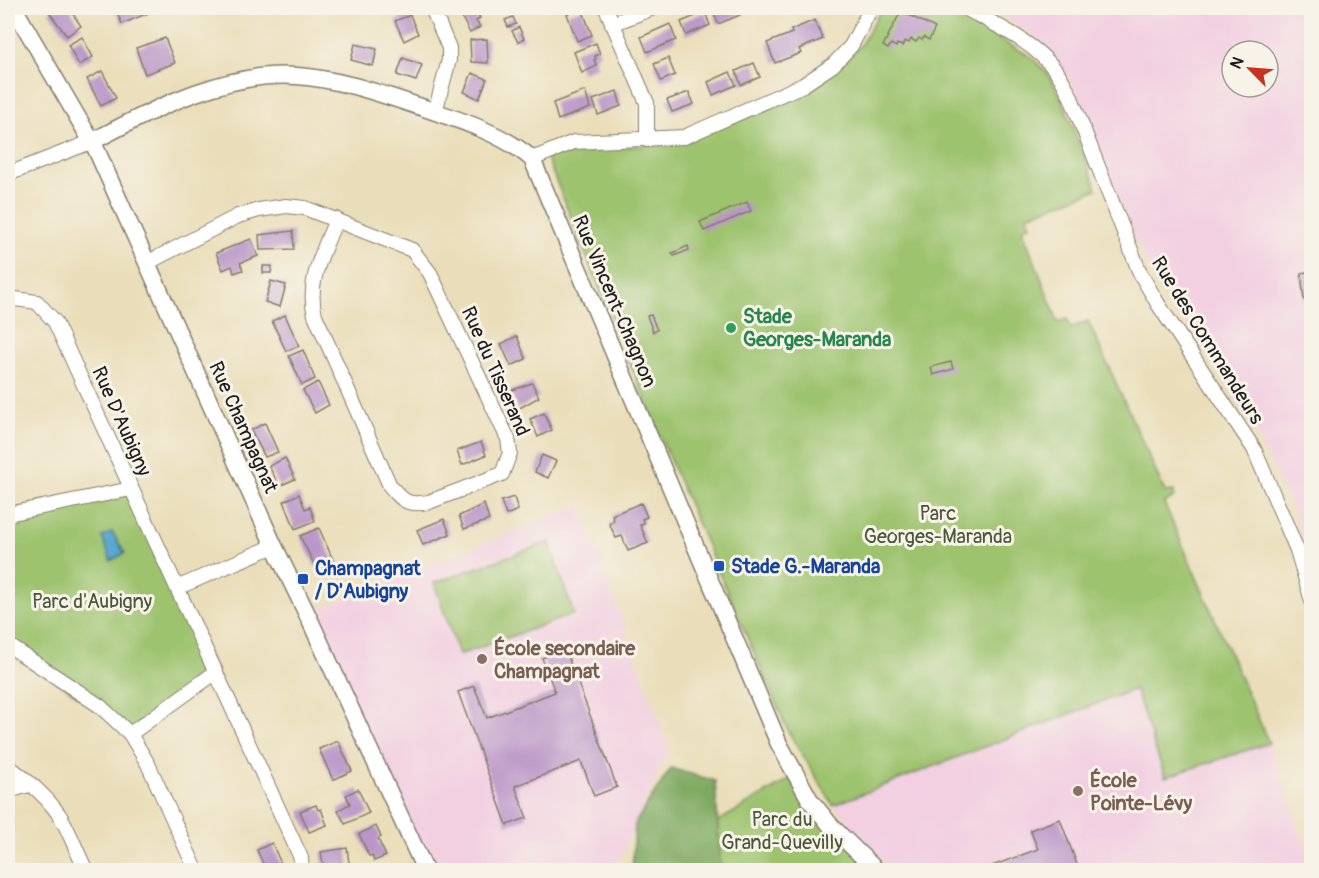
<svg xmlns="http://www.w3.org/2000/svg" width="1319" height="878" viewBox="0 0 1319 878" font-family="Pangolin,sans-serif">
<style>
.built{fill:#f2cfe1;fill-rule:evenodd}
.green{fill:#9dc36e;stroke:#5c7045;stroke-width:1.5}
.forest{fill:#7ea961;stroke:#4d623e;stroke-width:1.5}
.water{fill:#52a4cd;stroke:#376074;stroke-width:1.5}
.building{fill:#ba95c7}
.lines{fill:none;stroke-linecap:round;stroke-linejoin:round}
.minor-casing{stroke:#837d6b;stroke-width:16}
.tertiary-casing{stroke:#837d6b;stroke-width:19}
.minor{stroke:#fff;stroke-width:14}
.tertiary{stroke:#fff;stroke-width:16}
.leisure-dot{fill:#2e9e5b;stroke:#f7f3e8;stroke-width:2}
.transit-dot{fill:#1a4fb4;stroke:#f7f3e8;stroke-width:2}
.education-dot{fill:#8d6e63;stroke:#f7f3e8;stroke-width:2}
.labels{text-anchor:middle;stroke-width:6;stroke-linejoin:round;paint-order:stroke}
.street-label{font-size:20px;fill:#1c1c1c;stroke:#f7f3e8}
.leisure-label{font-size:20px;font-weight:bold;fill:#27864d;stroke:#f7f3e8;text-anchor:start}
.park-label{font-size:20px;fill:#495639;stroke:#f7f3e8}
.transit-label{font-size:20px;font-weight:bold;fill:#164399;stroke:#f7f3e8;text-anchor:start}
.education-label{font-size:20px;font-weight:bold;fill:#785e54;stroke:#f7f3e8;text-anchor:start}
</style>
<rect width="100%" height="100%" fill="#f7f3e8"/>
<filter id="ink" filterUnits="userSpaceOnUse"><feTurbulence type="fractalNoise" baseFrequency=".0167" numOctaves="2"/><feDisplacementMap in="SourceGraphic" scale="12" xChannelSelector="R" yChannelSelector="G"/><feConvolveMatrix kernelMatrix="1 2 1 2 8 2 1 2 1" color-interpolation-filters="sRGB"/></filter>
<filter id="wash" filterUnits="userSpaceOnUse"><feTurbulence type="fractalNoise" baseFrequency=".008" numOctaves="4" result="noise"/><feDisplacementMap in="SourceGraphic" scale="24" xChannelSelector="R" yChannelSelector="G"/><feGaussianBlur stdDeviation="1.35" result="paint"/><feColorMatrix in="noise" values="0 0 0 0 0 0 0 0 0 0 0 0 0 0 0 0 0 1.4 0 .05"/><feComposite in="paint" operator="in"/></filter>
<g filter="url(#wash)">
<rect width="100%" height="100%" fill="#eadeba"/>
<g class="built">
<path d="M 985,8 L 1311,8 L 1311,571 L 1294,512 L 1255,431 L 1205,349 L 1159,288 L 1138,245 L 1070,80 L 1046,47 L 1030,32 ZM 1232,51 L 1268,51 L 1268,87 L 1232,87 Z"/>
<polygon points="580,505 669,749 615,870 432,870 307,614"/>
<polygon points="1135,689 1165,777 1269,743 1311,863 1311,870 892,870 833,805"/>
</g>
<g class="green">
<polygon points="882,8 943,8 1030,56 1047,73 1062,99 1097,189 1027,216 1030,225 1022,229 1058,322 1067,319 1071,328 1088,321 1165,492 1174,491 1174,497 1164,503 1269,743 1165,777 1135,689 833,805 788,731 672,465 545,154 684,142 817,86 860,46"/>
<polygon points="131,489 216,672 130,734 8,645 8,515"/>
<polygon points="549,542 574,614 459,655 434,583"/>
<polygon points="795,776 876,870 645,870 661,855"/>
</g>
<polygon class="forest" points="671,768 715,781 721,870 632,870 635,823"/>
<polygon class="water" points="112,532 125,553 111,561 102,537"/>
<g id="blocks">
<g class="building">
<polygon points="57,8 69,8 81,26 67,36 49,12"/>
<polygon points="115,8 160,8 122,24"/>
<polygon points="457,8 475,8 480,18 476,21 480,27 470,33"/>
<polygon points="718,8 737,8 740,15 718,24 713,10"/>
<polygon points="582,9 592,35 577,41 567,14"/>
<polygon points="901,11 935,28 929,40 924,37 922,40 919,38 916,42 911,39 909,43 905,41 902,46 897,44 896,47 891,44 888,49 883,46"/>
<polygon points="705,12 710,25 686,35 681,22"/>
<polygon points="410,15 418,34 404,41 395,21"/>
<polygon points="513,17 516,24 508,27 505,20"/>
<polygon points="815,20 823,39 799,49 801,53 775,63 767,43 792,33 791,30"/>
<polygon points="670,24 676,40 647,52 641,37"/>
<polygon points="519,27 524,39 518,42 512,31"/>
<polygon points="82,37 93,57 79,65 68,45"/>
<polygon points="165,38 175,63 145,74 136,48"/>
<polygon points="487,39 488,63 471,62 470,40"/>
<polygon points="596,43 600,54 595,56 596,59 594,60 597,66 582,73 574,52"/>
<polygon points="355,44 377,49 373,66 351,60"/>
<polygon points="403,58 422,65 416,81 397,75"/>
<polygon points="668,58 675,75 661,81 654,64"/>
<polygon points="754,63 760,77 741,85 736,71"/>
<polygon points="102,71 116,98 101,106 87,79"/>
<polygon points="730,72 736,85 713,95 708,82"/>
<polygon points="472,73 487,79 479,99 464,92"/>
<polygon points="585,91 590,108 558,120 553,103"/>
<polygon points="617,91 621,106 598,115 593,100"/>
<polygon points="689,92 694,104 672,112 667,100"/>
<polygon points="747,202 751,211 704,231 700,222"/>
<polygon points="293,231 294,249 260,250 259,235"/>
<polygon points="251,239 258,256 240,263 243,270 234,273 232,266 223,270 216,253"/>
<polygon points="688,246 689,250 674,256 672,253"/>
<polygon points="263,266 272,266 271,273 263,273"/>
<polygon points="1312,271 1312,299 1304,300 1301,273"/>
<polygon points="271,281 286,285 280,307 265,302"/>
<polygon points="285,315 299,346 286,351 272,321"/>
<polygon points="651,315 657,330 653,332 647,316"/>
<polygon points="517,336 526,359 511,366 501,344"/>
<polygon points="303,350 315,379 302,385 289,356"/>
<polygon points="951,362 953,369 933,375 931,367"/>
<polygon points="318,382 329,405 315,413 303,390"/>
<polygon points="532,383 539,397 518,409 510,391"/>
<polygon points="544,413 552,430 538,437 530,419"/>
<polygon points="265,423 278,452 265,457 251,430"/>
<polygon points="481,442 486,455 462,465 457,451"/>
<polygon points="542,455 556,461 548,478 535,472"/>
<polygon points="285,458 295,479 279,486 269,466"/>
<polygon points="299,494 305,509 310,507 315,521 295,529 284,501"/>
<polygon points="514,497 518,510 506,515 501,501"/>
<polygon points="641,503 647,517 642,519 644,523 640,525 648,543 628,551 622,536 616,538 609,523 614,521 612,515"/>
<polygon points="484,504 489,520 464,529 459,516"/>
<polygon points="444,519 450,534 423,545 417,530"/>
<polygon points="319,528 334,562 317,570 300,536"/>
<polygon points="565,649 617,787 594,796 581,761 515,786 527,818 507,825 458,692 474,686 487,718 555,692 542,658"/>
<polygon points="338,741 352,771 333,780 319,749"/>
<polygon points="358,789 369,813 345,824 338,810 350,804 346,795"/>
<polygon points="316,805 318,810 321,809 327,825 309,832 300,811"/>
<polygon points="1060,819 1079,870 994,870 992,866 1038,849 1030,830"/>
<polygon points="376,826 381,837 378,839 386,856 374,861 372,855 369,856 359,834"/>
<polygon points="272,843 282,866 272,870 266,870 257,850"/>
<polygon points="347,848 350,870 324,870 321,852"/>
</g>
</g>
</g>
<g filter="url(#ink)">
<use href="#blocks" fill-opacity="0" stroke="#837d6b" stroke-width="1.5"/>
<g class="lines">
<g class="minor-casing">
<g id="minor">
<polyline points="432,8 449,48 449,60 435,112"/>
<polyline points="606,8 647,103 647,140"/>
<path d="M 965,8 C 996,25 1034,42 1056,71 C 1062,78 1066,88 1070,95 L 1140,273 L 1158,304 L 1254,449 L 1297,550 L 1312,601"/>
<polyline points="612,24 653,8"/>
<polyline points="532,159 574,142 684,137 803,85 833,65 851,46 871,8"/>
<polyline points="8,174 91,142"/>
<path d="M 147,263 L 238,216 L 259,210 L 286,206 L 305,208 L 412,250 L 430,273 L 508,439 L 510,453 L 502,474 L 429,502 C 407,506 403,501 390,486 L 315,315 C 306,281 324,251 336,219"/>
<polyline points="8,302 15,299 37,302 55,322 301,858 302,870"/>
<polyline points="8,514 131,489"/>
<polyline points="179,587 274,546"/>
<polyline points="8,645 100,706 130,734 148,764 196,870"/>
<polyline points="130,734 216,672"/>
<path d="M 8,766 C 28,781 52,800 64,823 C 72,838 78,855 86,870"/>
<polyline points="8,791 29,785"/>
</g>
</g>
<g class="tertiary-casing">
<g id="tertiary">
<polyline points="14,8 96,149 274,546 307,614 425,870"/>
<path d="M 91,142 C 155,109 224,71 297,76 C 340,79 381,94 421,107 C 457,119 504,134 532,159 L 779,744 L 810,800 L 831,826 L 876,870"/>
</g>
</g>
<use href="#minor" class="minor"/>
<use href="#tertiary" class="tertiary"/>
</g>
</g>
<circle class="leisure-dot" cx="731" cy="328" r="6"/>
<g class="transit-dot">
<rect x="713" y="560" width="12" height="12" rx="3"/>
<rect x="297" y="573" width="12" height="12" rx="3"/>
</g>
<g class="education-dot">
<circle cx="482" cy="659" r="6"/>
<circle cx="1078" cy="791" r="6"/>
</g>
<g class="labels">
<g class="street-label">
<text transform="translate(615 301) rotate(67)" y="7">Rue Vincent-Chagnon</text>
<text transform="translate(1208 340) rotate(58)" y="7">Rue des Commandeurs</text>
<text transform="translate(496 371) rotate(66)" y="7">Rue du Tisserand</text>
<text transform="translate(122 421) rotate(66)" y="7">Rue D'Aubigny</text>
<text transform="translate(244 427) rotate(66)" y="7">Rue Champagnat</text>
</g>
<g class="leisure-label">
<text x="743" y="323">Stade<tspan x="743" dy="23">Georges-Maranda</tspan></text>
</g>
<g class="park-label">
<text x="938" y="520">Parc<tspan x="938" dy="23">Georges-Maranda</tspan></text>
<text x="92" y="608">Parc d'Aubigny</text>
<text x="782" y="826">Parc du<tspan x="782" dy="23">Grand-Quevilly</tspan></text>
</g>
<g class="transit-label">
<text x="731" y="573">Stade G.-Maranda</text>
<text x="315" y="575">Champagnat<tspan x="315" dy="23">/ D'Aubigny</tspan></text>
</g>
<g class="education-label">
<text x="494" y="655">École secondaire<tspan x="494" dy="23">Champagnat</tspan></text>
<text x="1090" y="787">École<tspan x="1090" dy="23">Pointe-Lévy</tspan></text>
</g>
</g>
<rect width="1319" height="878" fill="none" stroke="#f7f3e8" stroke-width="30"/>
<g transform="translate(1250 69) rotate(295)"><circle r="28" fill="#f7f3e8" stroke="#9f9d96" stroke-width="1.5"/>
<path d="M0-4.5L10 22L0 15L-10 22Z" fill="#c8321e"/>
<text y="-9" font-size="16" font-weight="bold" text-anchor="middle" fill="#1c1c1c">N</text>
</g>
</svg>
